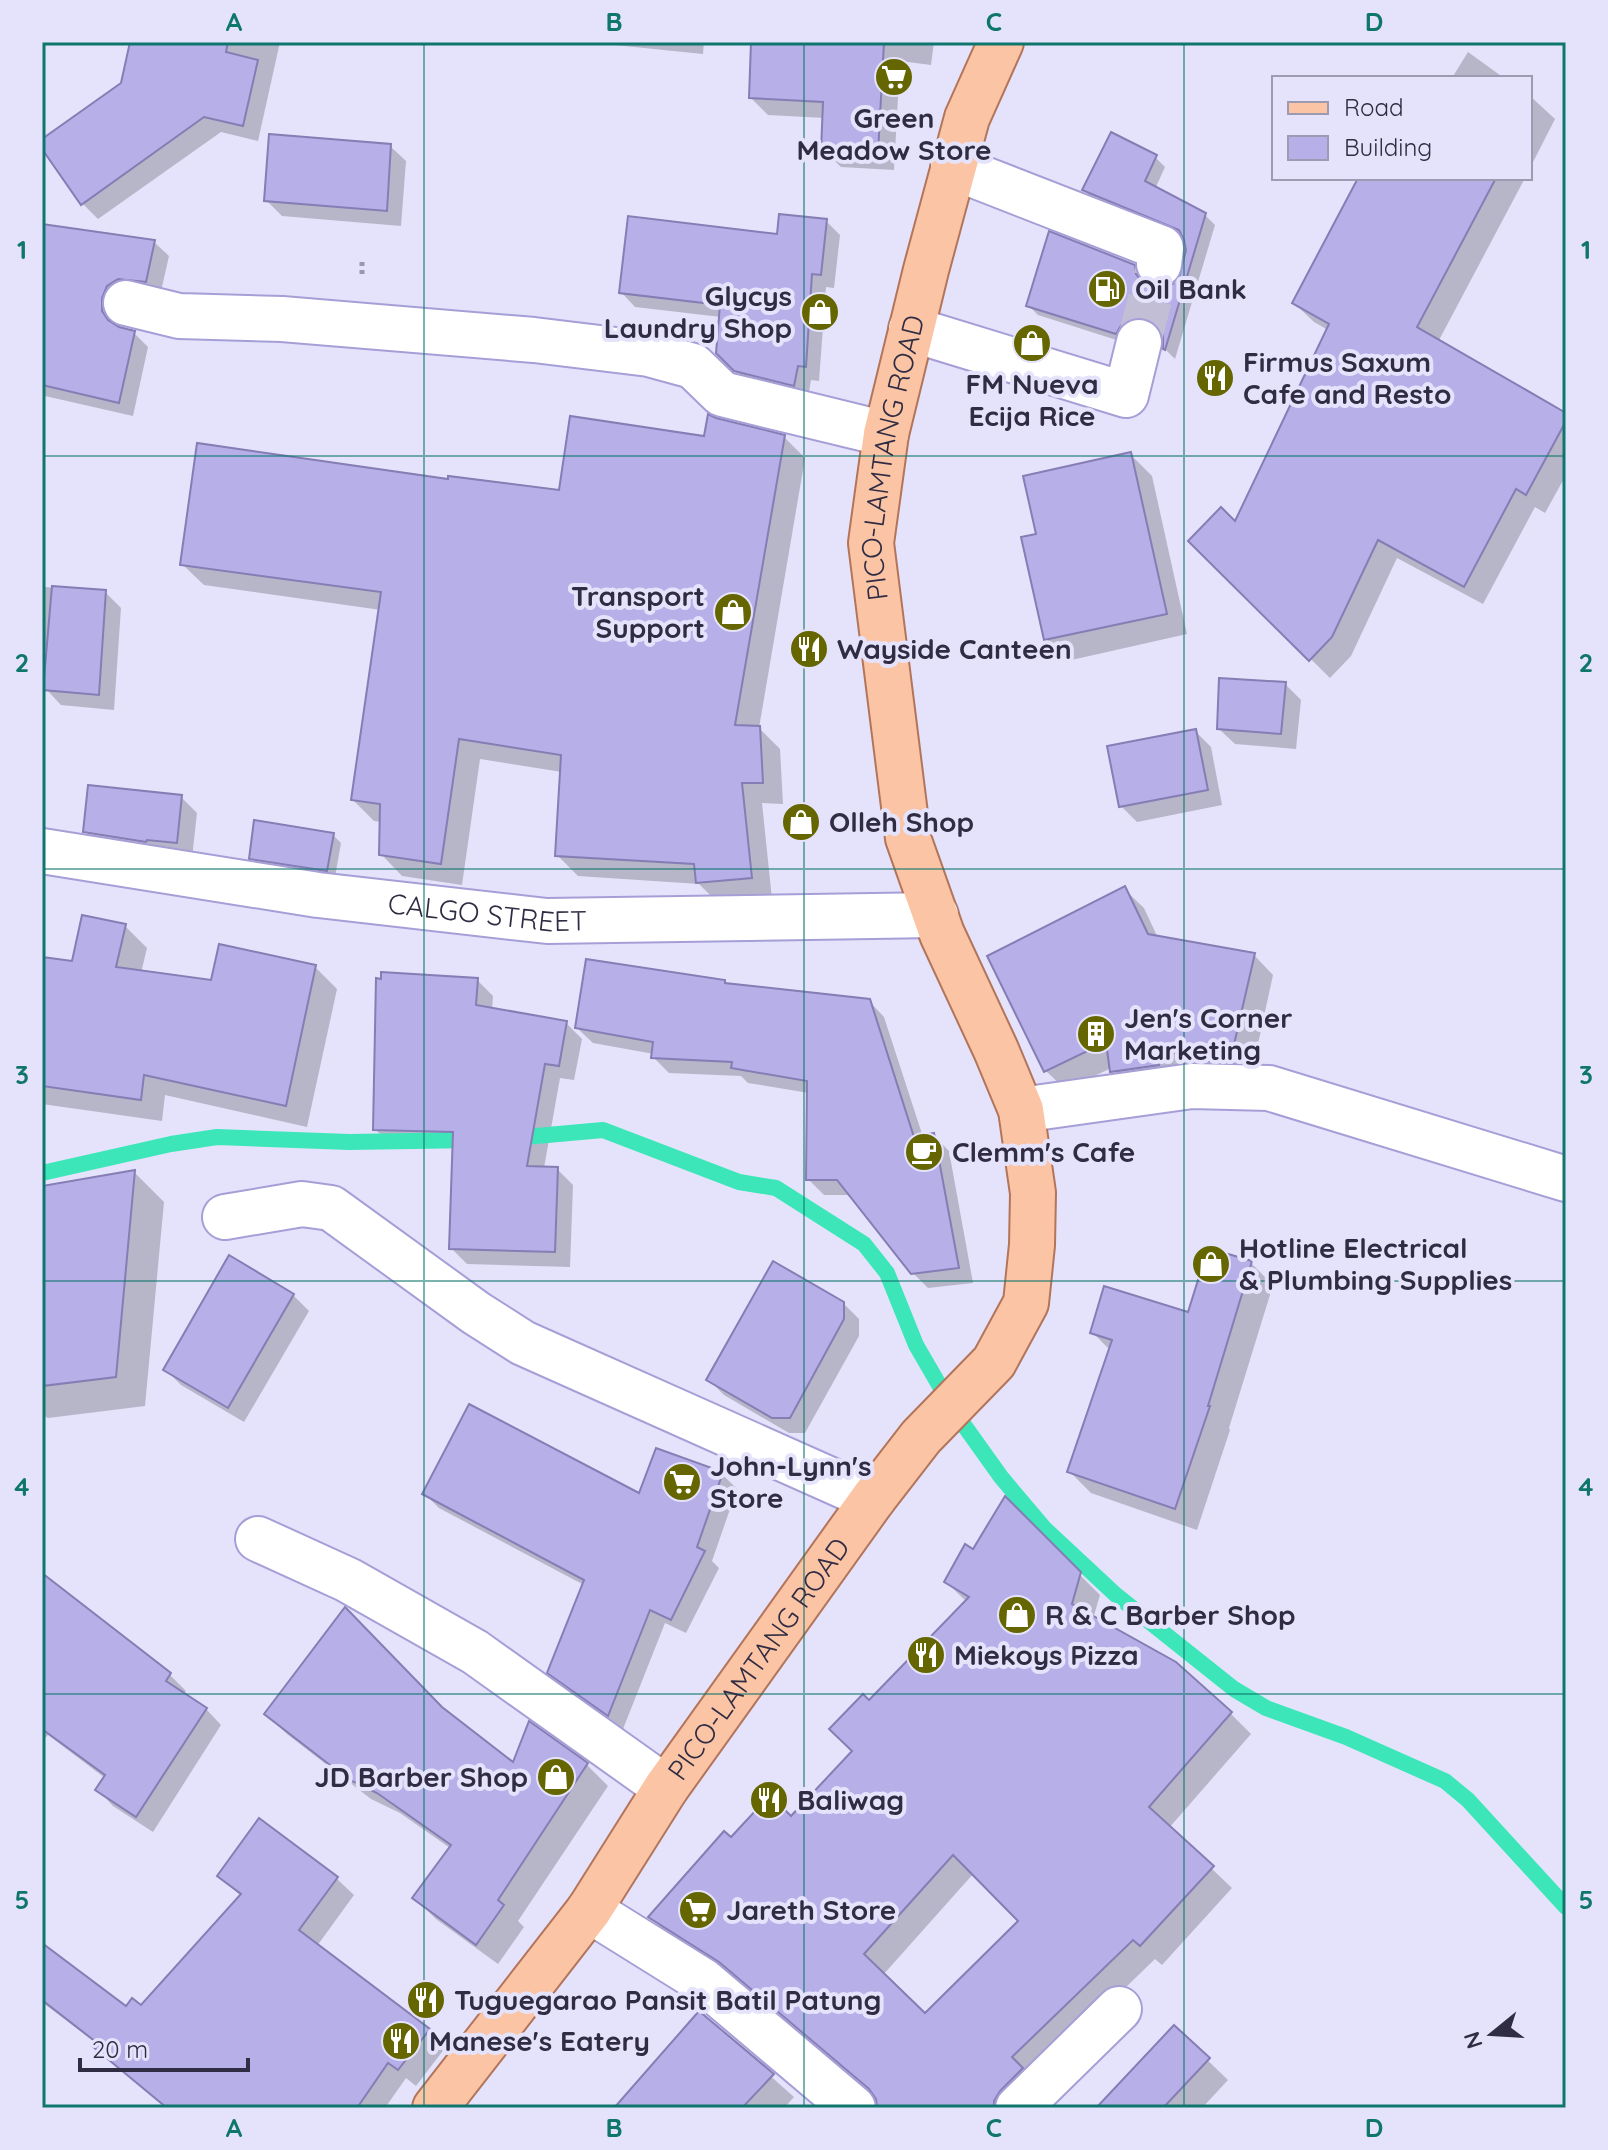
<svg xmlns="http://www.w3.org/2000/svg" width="1608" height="2150" viewBox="0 0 1608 2150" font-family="Quicksand,sans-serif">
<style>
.shadow{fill:#0003;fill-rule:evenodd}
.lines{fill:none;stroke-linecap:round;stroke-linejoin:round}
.stream{stroke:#3de6b9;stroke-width:16}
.building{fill:#b6afe8;stroke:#857db4;stroke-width:2;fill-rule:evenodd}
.minor-tunnel{stroke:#c1bed6;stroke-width:44;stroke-dasharray:44 22;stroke-linecap:butt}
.minor-casing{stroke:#a69fd7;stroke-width:48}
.major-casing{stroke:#b2755b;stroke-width:48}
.path{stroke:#9997ae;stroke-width:5;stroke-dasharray:4 4;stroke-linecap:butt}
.minor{stroke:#fff;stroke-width:44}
.major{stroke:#fbc4a4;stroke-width:44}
.grid{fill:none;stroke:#0f766e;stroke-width:2;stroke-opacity:0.55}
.labels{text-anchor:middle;stroke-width:8;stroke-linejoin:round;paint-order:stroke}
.poi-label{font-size:28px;font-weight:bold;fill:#302c43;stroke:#e5e3fb;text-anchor:start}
.street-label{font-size:28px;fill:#302c43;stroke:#e5e3fb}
.neatline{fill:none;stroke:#0f766e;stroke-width:3}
.grid-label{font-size:26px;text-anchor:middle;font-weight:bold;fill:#0f766e}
</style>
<rect width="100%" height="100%" fill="#e5e3fb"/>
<g class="shadow">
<polygon points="132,42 280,42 258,141 221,132 98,219 83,204 42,146 42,142 122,84"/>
<polygon points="585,42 704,42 703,54"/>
<polygon points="794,42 934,42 931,65 900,61 894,170 841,167 823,150 825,118 768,115 751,98"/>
<polygon points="1468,52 1504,78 1452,78"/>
<polygon points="1530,96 1555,119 1530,168"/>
<polygon points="390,146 406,161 401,226 282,216 266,200"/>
<polygon points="1155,157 1165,167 1155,189 1205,215 1215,225 1175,359 1165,349 1162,330 1157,327 1142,327 1126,343 1038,315 1028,305 1133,266 1144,277 1146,287 1155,291 1170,289 1181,280 1188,251 1186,238 1094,200 1084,190"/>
<polygon points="1361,178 1525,178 1438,342 1566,415 1566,475 1545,513 1535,507 1483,604 1397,558 1351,656 1330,678 1191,541 1235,524 1328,330 1314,322 1294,303"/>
<polygon points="826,221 840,235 834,288 826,287 819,381 811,380 808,399 751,385 718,352 721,317 635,307 621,292"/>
<polygon points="42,226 154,242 169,256 160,296 115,313 116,327 134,333 148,347 133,416 45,396 42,393"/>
<polygon points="784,437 805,458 759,728 780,749 783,804 762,803 772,899 719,904 699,884 578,876 557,855 562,772 480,759 462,885 402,876 381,854 382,822 374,821 353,800 381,610 204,585 182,564 450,482 560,492 706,439"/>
<polygon points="1130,454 1152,476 1187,634 1067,661 1046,639 1038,535"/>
<polygon points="42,544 45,547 45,587 105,592 121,608 114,710 61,705 46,689 49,650 42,650"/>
<polygon points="1285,684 1301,700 1296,749 1235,744 1219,729"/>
<polygon points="1195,731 1211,747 1222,805 1137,822 1121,806"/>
<polygon points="181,797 197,813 192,858 101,847 85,831"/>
<polygon points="333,835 341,843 335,877 258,866 251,858"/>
<polygon points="1124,889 1144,908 1158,938 1254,955 1273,975 1250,1081 1131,1091 1111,1068 1066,1090 1046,1071"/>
<polygon points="125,926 147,948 141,973 213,983 315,967 337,989 307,1127 165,1095 162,1121 42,1104 42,959 73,963"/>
<polygon points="477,980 493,996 492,1010 566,1023 582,1039 574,1080 560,1078 544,1168 557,1169 573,1185 570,1267 467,1264 451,1248 454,1147 391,1145 375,1129 382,982"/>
<polygon points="727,985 869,1001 884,1017 923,1137 933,1135 949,1151 973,1283 928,1288 912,1272 851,1195 824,1195 808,1179 809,1093 748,1083 741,1076 669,1073 653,1057 654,1054 593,1043 577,1028"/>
<polygon points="134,1172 164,1202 145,1406 48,1418 42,1415 42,1188"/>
<polygon points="1209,1250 1251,1263 1273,1285 1229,1428 1230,1430 1197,1530 1091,1493 1069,1471 1110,1350 1092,1332 1189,1314"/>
<polygon points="293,1295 309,1311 244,1422 181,1385 165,1369"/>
<polygon points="843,1303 859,1319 859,1336 805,1433 789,1433 724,1395 708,1379"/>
<polygon points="722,1474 737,1489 712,1561 719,1568 686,1633 665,1623 623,1729 565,1687 550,1672 584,1585 439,1508 424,1493 640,1496"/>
<path d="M 1005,1500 L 1100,1595 L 1093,1619 L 1230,1713 L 1251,1734 L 1169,1828 L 1232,1888 L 1162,1965 L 1155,1959 L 1031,2079 L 1023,2108 L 879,2108 L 876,2095 L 742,1982 L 671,1937 L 651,1917 L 731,1840 L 791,1819 L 854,1751 L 869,1703 L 967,1602 L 946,1582 L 974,1552 ZM 974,1873 L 1021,1921 L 925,2015 L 883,1975 Z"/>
<polygon points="42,1576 170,1675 186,1691 183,1694 206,1709 221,1725 153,1832 113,1806 98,1790 105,1778 48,1735 45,1738 42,1736"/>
<polygon points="443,1710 514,1765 529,1724 587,1765 608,1786 518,1921 524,1927 498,1964 436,1919 415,1898 450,1848 400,1813 371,1799 287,1734 266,1714"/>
<polygon points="260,1821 337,1879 354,1895 317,1946 428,2031 445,2048 416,2086 406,2078 385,2108 166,2108 112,2063 95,2046 97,2044 42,2002 42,1946 126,2009 141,2007 241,1896 219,1876"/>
<polygon points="700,2013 794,2097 784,2108 617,2108"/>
<polygon points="1174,2028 1228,2080 1202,2108 1099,2108"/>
</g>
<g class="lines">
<g class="stream">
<polyline points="514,1138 603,1130 739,1182 776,1188 864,1244 887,1273 916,1345 956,1414 1001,1477 1044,1528 1116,1595 1234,1689 1266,1708 1346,1737 1445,1781 1468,1800 1566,1907"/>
<polyline points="42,1173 171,1144 217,1137 349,1142 475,1140"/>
</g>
</g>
<g class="building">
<polygon points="130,42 228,42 226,52 258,60 243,126 204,117 81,205 42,149 42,139 121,83"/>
<polygon points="751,42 884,42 878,153 821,151 823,102 749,98"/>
<polygon points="1111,132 1157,155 1145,181 1206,213 1165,350 1163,349 1163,334 1157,325 1146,318 1131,318 1122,324 1116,334 1026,306 1049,231 1135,265 1136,274 1143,283 1155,289 1169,287 1179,278 1186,250 1184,240 1179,230 1082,190"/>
<polygon points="269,134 391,144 387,211 264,201"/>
<polygon points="1358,178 1496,178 1417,327 1566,413 1566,421 1526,495 1516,489 1464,587 1378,540 1332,637 1309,661 1188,541 1221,507 1235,521 1329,324 1292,303"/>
<polygon points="779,214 827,219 821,275 812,274 806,367 798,366 794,386 734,371 716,353 720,305 619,293 628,216 777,234"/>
<polygon points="42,224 155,240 146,282 118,279 107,286 102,298 102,311 108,320 119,327 135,331 119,403 42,385"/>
<polygon points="708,414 716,418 785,435 735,725 760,726 763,783 742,783 752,878 696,883 694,864 555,856 561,755 459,739 441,864 379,855 380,804 351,800 381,592 180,565 197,443 448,479 448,476 559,490 570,416 704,436"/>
<polygon points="1131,452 1167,614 1044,640 1021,537 1036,534 1023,476"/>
<polygon points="52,586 106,590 99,695 43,690"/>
<polygon points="1219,678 1286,682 1281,734 1217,729"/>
<polygon points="1196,729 1208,790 1119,807 1107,746"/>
<polygon points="88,785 182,795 177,843 147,840 146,842 83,832"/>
<polygon points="254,820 334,833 327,871 249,859"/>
<polygon points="1125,886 1148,934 1255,953 1230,1062 1213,1062 1162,1050 1159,1065 1110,1072 1106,1042 1044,1072 987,956"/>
<polygon points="82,915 126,924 116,967 211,980 219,944 316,965 286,1106 144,1075 141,1100 42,1086 42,957 72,961"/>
<polygon points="586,959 725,980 725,983 870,999 914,1137 934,1133 959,1268 911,1274 837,1180 806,1180 807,1081 731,1068 732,1062 651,1058 653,1042 575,1028"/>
<polygon points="381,972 478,978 476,1005 567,1021 559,1066 545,1064 527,1166 558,1167 555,1252 449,1249 453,1132 373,1130 376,978 381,979"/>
<polygon points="135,1170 116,1377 42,1386 42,1186"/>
<polygon points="1208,1248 1252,1261 1208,1406 1210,1406 1175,1509 1067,1472 1112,1340 1090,1333 1104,1286 1188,1312"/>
<polygon points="229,1255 294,1294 228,1408 163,1370"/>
<polygon points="773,1261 844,1302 844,1319 790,1418 772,1418 706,1380"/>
<polygon points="469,1404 639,1493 656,1448 723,1472 697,1547 705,1551 671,1620 650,1610 608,1716 547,1673 584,1580 422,1494"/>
<path d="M 1005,1496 L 1081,1572 L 1072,1604 L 1176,1662 L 1232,1712 L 1149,1807 L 1214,1866 L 1140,1946 L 1133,1940 L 1012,2057 L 1023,2068 L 1000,2091 L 994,2101 L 994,2108 L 877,2108 L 876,2099 L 869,2089 L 719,1962 L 648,1917 L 724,1831 L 731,1837 L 770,1795 L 791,1816 L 852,1751 L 829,1729 L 863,1694 L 869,1700 L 969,1597 L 944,1582 L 965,1544 L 973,1549 ZM 953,1855 L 1018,1921 L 925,2013 L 864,1954 Z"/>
<polygon points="42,1573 171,1673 166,1681 207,1708 136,1817 95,1790 105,1775 42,1729"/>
<polygon points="345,1607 442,1707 513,1762 529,1721 588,1763 498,1900 504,1905 476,1945 412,1898 451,1845 377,1793 348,1779 264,1714"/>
<polygon points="259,1818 338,1877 299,1930 430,2029 398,2070 388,2063 357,2108 167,2108 92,2046 96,2042 42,2000 42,1943 126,2006 132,1998 141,2005 241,1894 217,1876"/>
<polygon points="699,2011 774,2074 742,2108 614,2108"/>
<polygon points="1174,2025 1210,2058 1163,2108 1096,2108"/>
</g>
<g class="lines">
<polyline class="minor-tunnel" points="1139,342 1159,264"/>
<g class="minor-casing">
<g id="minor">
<polyline points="953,167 1161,248 1159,264"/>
<polyline points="126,303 179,316 282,319 534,340 649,354 693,366 722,394 886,434"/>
<polyline points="911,329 1126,395 1139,342"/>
<path id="s1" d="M 42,851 L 318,895 L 547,921 L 936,915"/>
<polyline points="1021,1110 1192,1086 1269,1088 1566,1179"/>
<polyline points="225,1217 302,1204 331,1208 476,1313 523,1343 873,1499"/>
<polyline points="258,1539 348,1580 475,1652 666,1788"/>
<polyline points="589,1910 703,1981 853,2108"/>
<polyline points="1018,2108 1119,2009"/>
</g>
</g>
<g class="major-casing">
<g id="major">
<path id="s2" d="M 435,2108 L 589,1910 L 666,1788 L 873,1499 L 921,1437 L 994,1362 L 1026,1303 L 1032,1245 L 1033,1193 L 1021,1110 L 996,1050 L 942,934 L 908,838 L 871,543 L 886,434 L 926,270 L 967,118 L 1001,42"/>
</g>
</g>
<polyline class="path" points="362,274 362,262"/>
<use href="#minor" class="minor"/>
<use href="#major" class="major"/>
</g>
<path class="grid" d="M 424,42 L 424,2108M 804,42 L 804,2108M 1184,42 L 1184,2108M 42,456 L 1566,456M 42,869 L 1566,869M 42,1281 L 1566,1281M 42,1694 L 1566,1694"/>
<defs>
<g id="supermarket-disc" transform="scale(2)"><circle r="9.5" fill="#656600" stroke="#e5e3fb"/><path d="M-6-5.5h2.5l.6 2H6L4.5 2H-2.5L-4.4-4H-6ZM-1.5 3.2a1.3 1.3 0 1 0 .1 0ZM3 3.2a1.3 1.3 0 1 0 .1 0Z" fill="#fff"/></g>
<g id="fuel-disc" transform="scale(2)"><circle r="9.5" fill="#656600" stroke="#e5e3fb"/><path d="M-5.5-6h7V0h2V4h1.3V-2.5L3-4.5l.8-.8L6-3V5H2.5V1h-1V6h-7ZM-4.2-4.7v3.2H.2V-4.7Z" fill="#fff"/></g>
<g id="shop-disc" transform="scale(2)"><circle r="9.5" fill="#656600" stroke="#e5e3fb"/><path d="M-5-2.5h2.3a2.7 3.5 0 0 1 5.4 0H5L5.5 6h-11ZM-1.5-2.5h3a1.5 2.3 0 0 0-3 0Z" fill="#fff"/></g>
<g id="restaurant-disc" transform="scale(2)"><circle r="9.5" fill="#656600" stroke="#e5e3fb"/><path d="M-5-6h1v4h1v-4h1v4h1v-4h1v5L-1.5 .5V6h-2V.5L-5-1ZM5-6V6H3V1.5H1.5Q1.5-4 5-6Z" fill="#fff"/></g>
<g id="building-disc" transform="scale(2)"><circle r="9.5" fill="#656600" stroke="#e5e3fb"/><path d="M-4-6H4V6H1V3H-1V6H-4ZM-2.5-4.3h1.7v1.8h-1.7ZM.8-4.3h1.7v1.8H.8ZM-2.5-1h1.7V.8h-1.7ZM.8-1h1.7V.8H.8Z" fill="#fff"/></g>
<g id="cafe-disc" transform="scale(2)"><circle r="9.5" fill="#656600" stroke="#e5e3fb"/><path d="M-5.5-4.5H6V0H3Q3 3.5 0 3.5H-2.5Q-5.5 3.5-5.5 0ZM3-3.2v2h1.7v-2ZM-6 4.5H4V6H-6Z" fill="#fff"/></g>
</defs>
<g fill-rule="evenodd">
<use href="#supermarket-disc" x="894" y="77"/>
<use href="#fuel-disc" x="1107" y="289"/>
<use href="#shop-disc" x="820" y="312"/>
<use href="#shop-disc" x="1032" y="343"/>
<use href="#restaurant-disc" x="1215" y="378"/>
<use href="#shop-disc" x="733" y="612"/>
<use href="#restaurant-disc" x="809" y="649"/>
<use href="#shop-disc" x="801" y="822"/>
<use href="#building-disc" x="1096" y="1034"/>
<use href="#cafe-disc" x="924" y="1152"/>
<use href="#shop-disc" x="1211" y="1264"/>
<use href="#supermarket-disc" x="682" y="1482"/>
<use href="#shop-disc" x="1017" y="1615"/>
<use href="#restaurant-disc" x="926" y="1655"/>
<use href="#shop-disc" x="556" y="1777"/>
<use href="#restaurant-disc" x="769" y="1800"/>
<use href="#supermarket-disc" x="698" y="1910"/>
<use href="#restaurant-disc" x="426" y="2000"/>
<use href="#restaurant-disc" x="401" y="2041"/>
</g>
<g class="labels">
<g class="poi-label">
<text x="894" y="128" text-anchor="middle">Green<tspan x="894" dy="32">Meadow Store</tspan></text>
<text x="1135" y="299">Oil Bank</text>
<text x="792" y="306" text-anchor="end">Glycys<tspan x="792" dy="32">Laundry Shop</tspan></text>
<text x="1243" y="372">Firmus Saxum<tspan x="1243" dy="32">Cafe and Resto</tspan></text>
<text x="1032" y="394" text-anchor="middle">FM Nueva<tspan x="1032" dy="32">Ecija Rice</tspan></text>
<text x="705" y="606" text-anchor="end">Transport<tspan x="705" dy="32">Support</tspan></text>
<text x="837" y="659">Wayside Canteen</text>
<text x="829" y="832">Olleh Shop</text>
<text x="1124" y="1028">Jen's Corner<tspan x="1124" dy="32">Marketing</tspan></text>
<text x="952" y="1162">Clemm's Cafe</text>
<text x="1239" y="1258">Hotline Electrical<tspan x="1239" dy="32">&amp; Plumbing Supplies</tspan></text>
<text x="710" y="1476">John-Lynn's<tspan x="710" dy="32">Store</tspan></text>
<text x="1045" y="1625">R &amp; C Barber Shop</text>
<text x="954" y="1665">Miekoys Pizza</text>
<text x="528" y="1787" text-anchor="end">JD Barber Shop</text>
<text x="797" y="1810">Baliwag</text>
<text x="726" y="1920">Jareth Store</text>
<text x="454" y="2010">Tuguegarao Pansit Batil Patung</text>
<text x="429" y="2051">Manese's Eatery</text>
</g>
<g class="street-label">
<text dy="10" stroke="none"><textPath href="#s2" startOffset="1874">PICO-LAMTANG ROAD</textPath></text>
<text dy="10" stroke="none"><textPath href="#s1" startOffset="450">CALGO STREET</textPath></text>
<text dy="10" stroke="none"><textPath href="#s2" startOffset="554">PICO-LAMTANG ROAD</textPath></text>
</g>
</g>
<rect width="1608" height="2150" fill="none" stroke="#e5e3fb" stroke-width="88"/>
<rect x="1272" y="76" width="260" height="104" fill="#e5e3fb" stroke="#9d9ab1" stroke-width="2"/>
<rect x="1288" y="102" width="40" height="12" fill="#fbc4a4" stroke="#9d9ab1" stroke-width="2"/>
<text x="1344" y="116" font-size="24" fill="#302c43">Road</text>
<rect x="1288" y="136" width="40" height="24" fill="#b6afe8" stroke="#9d9ab1" stroke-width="2"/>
<text x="1344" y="156" font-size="24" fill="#302c43">Building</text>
<g transform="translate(1492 2034) rotate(252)" stroke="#e5e3fb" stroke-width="6" paint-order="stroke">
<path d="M0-6L14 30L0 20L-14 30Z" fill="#302c43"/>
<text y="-12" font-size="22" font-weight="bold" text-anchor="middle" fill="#302c43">N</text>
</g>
<path d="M80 2058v12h168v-12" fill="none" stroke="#302c43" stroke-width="4"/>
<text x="92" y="2058" font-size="24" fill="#302c43" stroke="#e5e3fb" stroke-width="6" paint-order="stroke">20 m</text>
<rect x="44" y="44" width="1520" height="2062" class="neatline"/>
<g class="grid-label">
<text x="234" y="31">A</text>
<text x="614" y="31">B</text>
<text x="994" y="31">C</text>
<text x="1374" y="31">D</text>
<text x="22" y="259">1</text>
<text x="1586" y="259">1</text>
<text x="22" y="672">2</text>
<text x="1586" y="672">2</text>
<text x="22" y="1084">3</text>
<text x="1586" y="1084">3</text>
<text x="22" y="1496">4</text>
<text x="1586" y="1496">4</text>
<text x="22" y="1909">5</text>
<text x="1586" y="1909">5</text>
<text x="234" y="2137">A</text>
<text x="614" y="2137">B</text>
<text x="994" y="2137">C</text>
<text x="1374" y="2137">D</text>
</g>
</svg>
